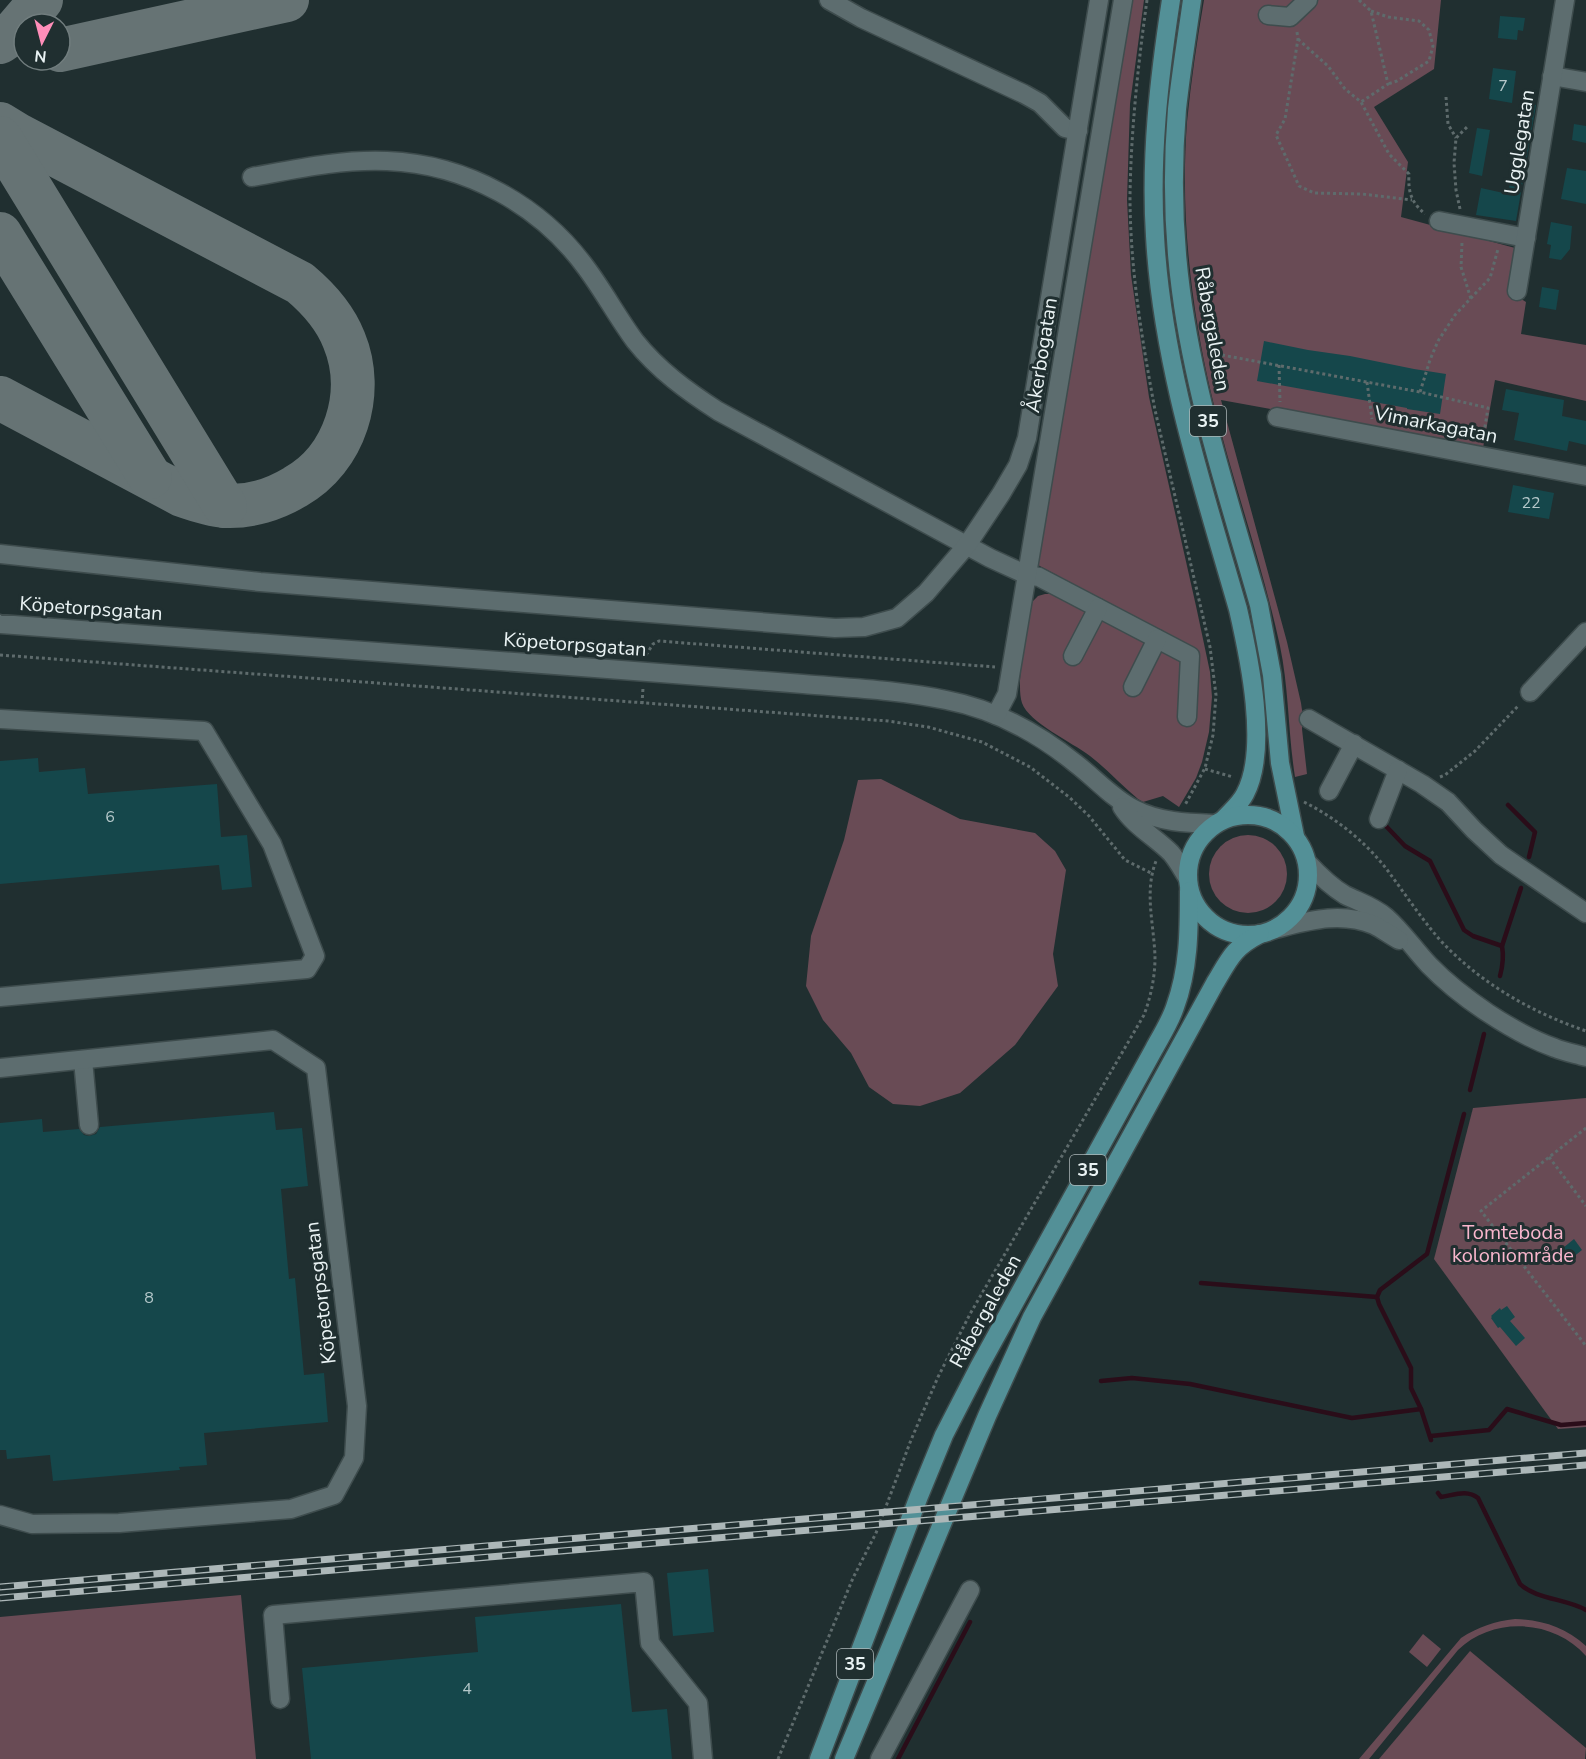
<svg xmlns="http://www.w3.org/2000/svg" width="1586" height="1759" viewBox="0 0 1586 1759" font-family="'Nunito Sans',sans-serif">
<style>
.green{fill:#694b55}
.lines{fill:none;stroke-linecap:round;stroke-linejoin:round}
.stream{stroke:#2a0d19;stroke-width:4.5}
.taxiway{stroke:#667374;stroke-width:44}
.building{fill:#15474b}
.minor-casing{stroke:#3e4c4d;stroke-width:21}
.major-casing{stroke:#3e4c4d;stroke-width:21}
.path{stroke:#5e6b6c;stroke-width:3;stroke-dasharray:3 3;stroke-linecap:butt}
.minor{stroke:#5d6d6f;stroke-width:18}
.major{stroke:#539097;stroke-width:18}
.rail-casing{stroke:#acb7b8;stroke-width:7}
.rail{stroke:#202f30;stroke-width:4.5;stroke-dasharray:14;stroke-linecap:butt}
.labels{text-anchor:middle;stroke-width:6;stroke-linejoin:round;paint-order:stroke}
.number-label{font-size:16px;fill:#b5c8ca}
.shield{fill:#202f30;stroke:#adb8b9;stroke-width:1.5}
.shield-label{font-size:18px;font-weight:bold;fill:#eaf3f4}
.street-label{font-size:20px;fill:#eaf3f4;stroke:#202f30}
.park-label{font-size:20px;fill:#f9b6cd;stroke:#202f30}
</style>
<rect width="100%" height="100%" fill="#202f30"/>
<g class="green">
<path d="M 1131,0 L 1144,0 L 1130,104 L 1127,200 L 1131,275 L 1149,397 L 1196,606 L 1210,672 L 1212,697 L 1209,732 L 1202,762 L 1196,778 L 1179,807 L 1163,796 L 1143,802 L 1138,799 C 1121,785 1107,769 1090,756 C 1072,742 1029,723 1022,703 C 1015,683 1028,624 1032,602 L 1038,596 L 1045,594 L 1053,594 L 1081,608 L 1085,613 L 1104,621 L 1144,642 L 1146,648 L 1164,652 L 1195,650 L 1038,565 Z"/>
<path d="M 1204,0 L 1441,0 L 1434,69 L 1374,107 L 1408,162 L 1401,217 L 1515,248 L 1510,292 L 1526,302 L 1521,334 L 1586,345 L 1586,401 L 1495,380 L 1483,448 L 1221,400 L 1287,642 L 1301,703 L 1303,717 L 1302,729 L 1307,774 L 1295,777 C 1288,733 1289,689 1280,646 C 1262,563 1233,483 1213,401 C 1191,310 1180,215 1187,122 C 1191,81 1197,40 1204,0 Z"/>
<polygon points="881,779 960,819 1035,833 1055,851 1066,870 1053,954 1058,986 1015,1045 960,1093 920,1106 893,1104 869,1087 851,1053 823,1020 806,986 811,936 844,840 858,780"/>
<circle cx="1248" cy="874" r="39"/>
<polygon points="1586,1098 1586,1427 1558,1429 1434,1259 1473,1108"/>
<polygon points="241,1595 256,1759 0,1759 0,1617"/>
<path d="M 1515,1619 C 1542,1620 1565,1627 1586,1646 L 1586,1656 C 1554,1619 1493,1616 1458,1650 L 1369,1759 L 1359,1759 L 1461,1638 C 1478,1627 1495,1621 1515,1619 Z"/>
<polygon points="1423,1634 1441,1649 1427,1667 1409,1652"/>
<polygon points="1470,1651 1586,1748 1585,1759 1379,1759"/>
</g>
<g class="lines">
<g class="stream">
<polyline points="1508,805 1535,832 1529,857"/>
<polyline points="1384,824 1405,846 1430,861 1464,930 1473,936 1502,946"/>
<path d="M 1500,976 C 1503,965 1504,957 1502,946 L 1521,888"/>
<polyline points="1470,1090 1484,1034"/>
<polyline points="1201,1283 1377,1297"/>
<polyline points="1101,1381 1132,1378 1190,1384 1352,1418 1421,1409"/>
<polyline points="1431,1436 1489,1430 1507,1409 1561,1425 1586,1423"/>
<polyline points="1431,1440 1421,1409 1411,1388 1411,1368 1379,1304 1377,1297 1380,1290 1427,1254 1464,1114"/>
<path d="M 1438,1493 L 1441,1497 C 1454,1495 1467,1489 1478,1498 L 1520,1584 C 1535,1599 1567,1599 1586,1610"/>
<polyline points="898,1759 970,1622"/>
</g>
<g class="taxiway">
<polyline points="0,42 13,33 41,0"/>
<polyline points="60,50 287,0"/>
<path d="M 0,124 L 18,135 L 300,283 C 319,299 335,317 344,340 C 366,393 345,459 295,487 C 275,499 250,507 226,506 C 211,505 196,500 182,495 L 0,398"/>
<polyline points="0,138 225,506"/>
<polyline points="0,234 150,477"/>
</g>
</g>
<g class="building">
<polygon points="1500,16 1525,18 1523,31 1518,30 1517,40 1498,38"/>
<polygon points="1493,68 1516,71 1512,103 1489,99"/>
<polygon points="1525,102 1536,105 1516,221 1476,215 1481,188 1508,194 1515,151 1513,151 1515,137 1518,137"/>
<polygon points="1574,124 1586,126 1586,143 1572,140"/>
<polygon points="1477,128 1490,130 1482,176 1469,173"/>
<polygon points="1567,168 1586,171 1586,204 1561,199"/>
<polygon points="1551,222 1572,226 1570,249 1561,260 1549,258 1551,245 1547,244"/>
<polygon points="1542,287 1559,290 1556,310 1539,307"/>
<polygon points="1264,341 1308,350 1350,356 1414,369 1446,374 1440,414 1407,409 1407,408 1257,381"/>
<polygon points="1506,389 1564,400 1562,416 1586,421 1586,445 1569,441 1567,451 1514,440 1519,413 1502,410"/>
<polygon points="1513,485 1554,493 1549,519 1508,512"/>
<polygon points="38,758 39,772 85,768 88,794 217,784 221,837 247,835 252,887 222,890 219,865 0,884 0,761"/>
<polygon points="274,1112 276,1130 302,1128 308,1186 281,1189 289,1279 295,1278 304,1375 324,1373 328,1422 204,1433 207,1465 179,1467 180,1470 53,1481 50,1455 7,1459 6,1450 0,1450 0,1123 42,1119 43,1132 79,1129 84,1135 89,1136 96,1134 100,1127"/>
<polygon points="1574,1239 1582,1250 1572,1258 1563,1248"/>
<polygon points="1507,1306 1515,1317 1510,1321 1525,1338 1516,1346 1500,1327 1498,1328 1491,1318 1492,1317 1491,1316 1500,1308 1501,1310"/>
<polygon points="708,1569 714,1632 673,1636 667,1573"/>
<polygon points="621,1604 632,1712 667,1709 672,1759 311,1759 302,1668 478,1652 475,1617"/>
</g>
<g class="lines">
<g class="minor-casing">
<g id="minor">
<polyline points="829,0 861,18 1024,94 1040,103 1065,128 1078,131"/>
<polyline points="1268,15 1290,17 1308,0"/>
<polyline points="1552,76 1586,82"/>
<path d="M 252,177 C 296,169 341,159 387,161 C 466,164 541,205 587,269 C 604,292 618,318 635,341 C 658,370 687,391 718,411 L 990,558 L 1027,575 L 1039,577 L 1190,656 L 1187,717"/>
<polyline points="1439,221 1526,238"/>
<polyline points="1517,291 1565,0"/>
<polyline points="1277,417 1586,476"/>
<polyline points="0,554 260,582 835,628 864,627 897,618 926,593 967,545 1001,494 1018,465 1027,438 1099,0"/>
<path d="M 0,624 C 203,639 406,654 608,669 C 673,674 738,679 803,684 C 851,688 899,690 946,700 C 993,709 1038,733 1075,763 C 1095,778 1112,798 1134,809 C 1159,822 1186,823 1214,824"/>
<polyline points="1073,656 1098,608"/>
<polyline points="1133,687 1157,639"/>
<polyline points="1530,692 1586,632"/>
<polyline points="996,715 1007,694 1123,0"/>
<polyline points="0,719 204,731 272,844 315,956 307,969 0,997"/>
<polyline points="1309,719 1422,784 1448,802 1474,830 1501,855 1586,913"/>
<polyline points="1329,791 1354,744"/>
<path d="M 1122,807 C 1134,826 1155,837 1171,853 C 1177,860 1182,869 1187,877"/>
<polyline points="1379,819 1398,770"/>
<path d="M 1307,862 C 1319,875 1330,886 1345,895 C 1359,902 1373,906 1386,917 C 1402,931 1414,949 1429,965 C 1460,997 1513,1033 1555,1048 C 1565,1052 1576,1054 1586,1057"/>
<path d="M 1275,929 C 1308,921 1340,911 1374,925 C 1382,929 1390,935 1399,940"/>
<polyline points="83,1060 89,1125"/>
<polyline points="0,1068 273,1040 316,1068 357,1406 354,1458 334,1495 291,1509 119,1523 32,1524 0,1515"/>
<polyline points="280,1699 273,1615 644,1582 650,1643 698,1703 703,1759"/>
<polyline points="880,1759 970,1590"/>
</g>
</g>
<g class="major-casing">
<g id="major">
<path d="M 1171,0 C 1159,78 1150,157 1155,236 C 1162,364 1203,487 1238,609 C 1249,657 1269,749 1245,794 C 1240,804 1231,811 1224,819"/>
<path d="M 1192,0 C 1187,36 1181,72 1177,109 C 1172,169 1173,231 1181,291 C 1195,398 1230,502 1259,605 L 1272,675 L 1280,763 L 1295,836"/>
<circle cx="1248" cy="875" r="60"/>
<path d="M 819,1759 L 919,1496 L 944,1435 L 979,1367 L 1154,1049 C 1161,1036 1170,1022 1175,1007 C 1189,969 1189,930 1189,891"/>
<path d="M 844,1759 L 987,1416 L 1032,1317 L 1215,983 C 1230,958 1233,948 1260,934"/>
</g>
</g>
<g class="path">
<path d="M 1147,0 C 1138,65 1131,130 1130,196 C 1130,268 1142,340 1155,410 L 1210,647 L 1216,695 L 1213,735 L 1205,768 L 1185,805"/>
<polyline points="1359,0 1371,11 1388,84 1361,102"/>
<polyline points="1371,11 1388,17 1419,21 1429,30 1433,46 1429,61 1397,81 1388,84"/>
<polyline points="1297,32 1298,39 1285,119 1276,135 1299,186 1314,193 1362,194 1412,200"/>
<path d="M 1298,39 L 1328,66 L 1345,89 L 1361,102 L 1389,154 L 1409,174 C 1408,192 1411,202 1425,214"/>
<polyline points="1446,97 1448,124 1456,138"/>
<polyline points="1460,209 1456,190 1454,163 1456,138 1469,125"/>
<polyline points="1462,243 1461,267 1471,299"/>
<polyline points="1222,355 1420,392 1488,408 1483,439"/>
<polyline points="1279,365 1280,402"/>
<polyline points="1367,382 1372,419"/>
<polyline points="1420,392 1430,360 1438,341 1455,315 1490,278 1498,249"/>
<polyline points="0,655 888,721 928,727 982,742 1030,767 1069,797 1089,816 1125,860 1151,873"/>
<polyline points="646,655 653,644 659,641 995,667"/>
<polyline points="642,704 643,688"/>
<polyline points="1205,769 1233,777"/>
<polyline points="1440,777 1445,775 1475,751 1519,705"/>
<path d="M 1304,802 C 1336,818 1366,842 1388,871 C 1405,894 1421,918 1440,940 C 1480,983 1531,1012 1586,1031"/>
<polyline points="1586,1128 1481,1211 1586,1346"/>
<polyline points="1549,1157 1586,1206"/>
<path d="M 778,1759 L 853,1578 L 876,1533 L 911,1440 L 938,1377 L 970,1314 L 1144,1015 C 1151,996 1155,977 1155,957 C 1154,924 1144,892 1156,861"/>
</g>
<use href="#minor" class="minor"/>
<use href="#major" class="major"/>
<g class="rail-casing">
<g id="rail">
<polyline points="0,1587 1586,1453"/>
<polyline points="0,1598 1586,1465"/>
</g>
</g>
<use href="#rail" class="rail"/>
</g>
<g class="labels">
<g class="number-label">
<text x="1503" y="91">7</text>
<text x="1531" y="508">22</text>
<text x="110" y="822">6</text>
<text x="149" y="1303">8</text>
<text x="467" y="1694">4</text>
</g>
<g class="shield">
<rect x="1190" y="406" width="36" height="30" rx="4.5"/>
<rect x="1070" y="1155" width="36" height="30" rx="4.5"/>
<rect x="837" y="1649" width="36" height="30" rx="4.5"/>
</g>
<g class="shield-label">
<text x="1208" y="427">35</text>
<text x="1088" y="1176">35</text>
<text x="855" y="1670">35</text>
</g>
<g class="street-label">
<text transform="translate(1519 142) rotate(-81)" y="7">Ugglegatan</text>
<text transform="translate(1213 329) rotate(80)" y="7">Råbergaleden</text>
<text transform="translate(1041 355) rotate(-81)" y="7">Åkerbogatan</text>
<text transform="translate(1436 424) rotate(11)" y="7">Vimarkagatan</text>
<text transform="translate(91 608) rotate(4)" y="7">Köpetorpsgatan</text>
<text transform="translate(575 644) rotate(4)" y="7">Köpetorpsgatan</text>
<text transform="translate(320 1293) rotate(-97)" y="7">Köpetorpsgatan</text>
<text transform="translate(985 1311) rotate(-61)" y="7">Råbergaleden</text>
</g>
<g class="park-label">
<text x="1513" y="1239">Tomteboda<tspan x="1513" dy="23">koloniområde</tspan></text>
</g>
</g>
<g transform="translate(42 42) rotate(186)"><circle r="28" fill="#202f30" stroke="#717d7e" stroke-width="1.5"/>
<path d="M0-4.5L10 22L0 15L-10 22Z" fill="#ff8eb9"/>
<text y="-9" font-size="16" font-weight="bold" text-anchor="middle" fill="#eaf3f4">N</text>
</g>
</svg>
